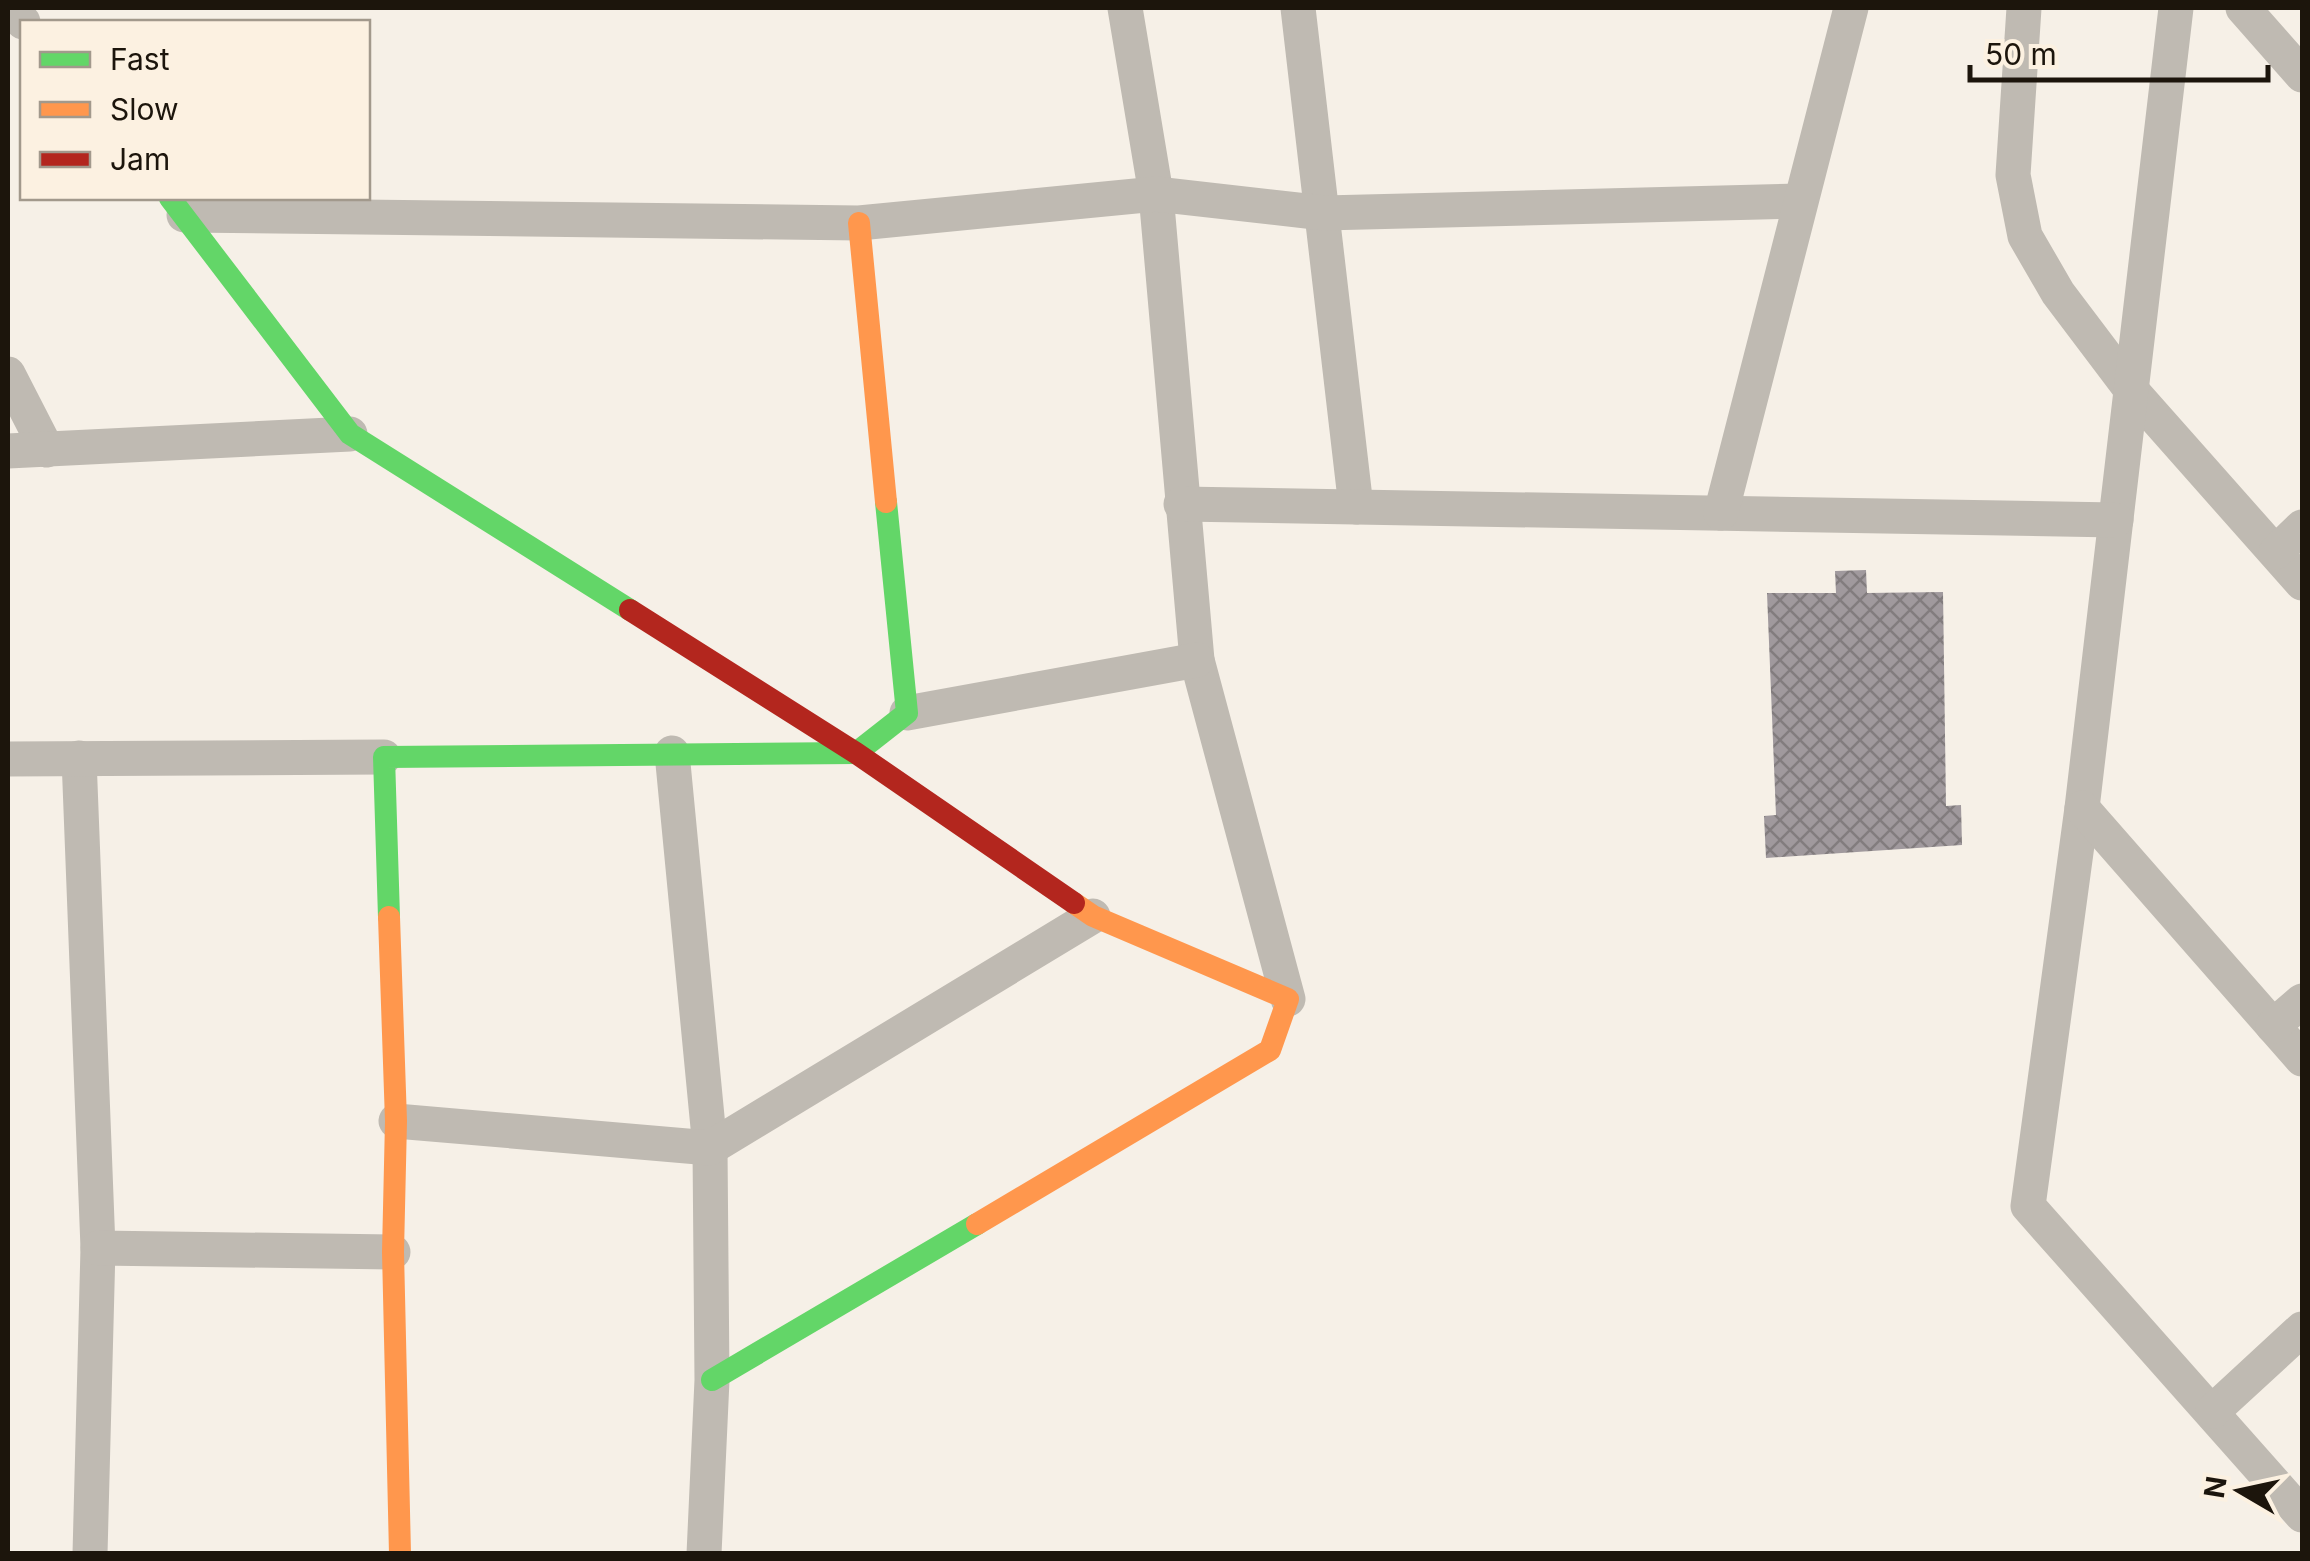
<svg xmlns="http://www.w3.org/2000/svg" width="2310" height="1561" viewBox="0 0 2310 1561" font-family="Inter,sans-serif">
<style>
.building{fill:url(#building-cross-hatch)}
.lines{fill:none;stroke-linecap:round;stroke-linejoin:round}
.street{stroke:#bfbab2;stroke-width:35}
.fast{stroke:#63d668;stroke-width:22}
.slow{stroke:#ff974d;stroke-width:22}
.jam{stroke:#b3261e;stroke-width:22}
</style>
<defs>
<pattern id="building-cross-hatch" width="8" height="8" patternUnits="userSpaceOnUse" patternTransform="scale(2.5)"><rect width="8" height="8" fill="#a0999d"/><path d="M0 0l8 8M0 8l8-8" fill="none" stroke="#827c7e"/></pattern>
</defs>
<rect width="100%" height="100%" fill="#f6f0e7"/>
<polygon class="building" points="1866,570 1867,593 1943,592 1946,806 1961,805 1962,845 1766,858 1764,816 1776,815 1767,593 1836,593 1835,571"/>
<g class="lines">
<g class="street">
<polyline points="10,8 23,22"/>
<polyline points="1125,8 1156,194 1197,660 1288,999"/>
<polyline points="1298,8 1356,507"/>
<polyline points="2024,8 2013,175 2025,236 2058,293 2132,391 2302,583"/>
<polyline points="2176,8 2082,808 2028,1206 2302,1515"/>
<polyline points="2243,8 2302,75"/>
<polyline points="184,215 859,223 1156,194 1324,213 1800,201"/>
<polyline points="8,374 47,450"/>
<polyline points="8,451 350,434"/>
<polyline points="1181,504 2116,520"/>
<polyline points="1721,513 1851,8"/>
<polyline points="2276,552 2302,527"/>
<polyline points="907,713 1197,660"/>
<polyline points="672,753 710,1148 712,1380 704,1554"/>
<polyline points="79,758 98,1248 90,1554"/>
<polyline points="8,759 384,757"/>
<polyline points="2082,808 2302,1059"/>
<polyline points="2273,1026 2302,1001"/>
<polyline points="396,1121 710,1148 1093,916"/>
<polyline points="98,1248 393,1252"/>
<polyline points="2213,1411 2302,1329"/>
</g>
<g class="fast">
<polyline points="170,198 350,434 630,610"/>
<polyline points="389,917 384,757 856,753 907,713 886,502"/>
<polyline points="712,1380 977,1224"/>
</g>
<g class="slow">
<polyline points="859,223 886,502"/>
<polyline points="389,917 396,1121 393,1252 400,1554"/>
<polyline points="977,1224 1270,1050 1288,999 1093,916 1074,903"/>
</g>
<polyline class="jam" points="630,610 856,753 1074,903"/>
</g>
<rect width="2310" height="1561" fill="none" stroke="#1c150c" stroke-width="20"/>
<rect x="20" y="20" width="350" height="180" fill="#fcf1e1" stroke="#a2998c" stroke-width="2.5"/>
<rect x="40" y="52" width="50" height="15" fill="#63d668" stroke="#a2998c" stroke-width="2.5"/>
<text x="110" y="70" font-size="30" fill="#1c150c">Fast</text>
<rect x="40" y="102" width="50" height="15" fill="#ff974d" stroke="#a2998c" stroke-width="2.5"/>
<text x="110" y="120" font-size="30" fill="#1c150c">Slow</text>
<rect x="40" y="152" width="50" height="15" fill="#b3261e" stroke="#a2998c" stroke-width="2.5"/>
<text x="110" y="170" font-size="30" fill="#1c150c">Jam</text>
<g transform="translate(2240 1491) rotate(279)" stroke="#fcf1e1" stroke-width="8" paint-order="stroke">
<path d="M0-8L18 38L0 25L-18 38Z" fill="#1c150c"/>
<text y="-15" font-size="28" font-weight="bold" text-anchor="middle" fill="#1c150c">N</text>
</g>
<path d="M1970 65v15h298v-15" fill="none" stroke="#1c150c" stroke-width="5"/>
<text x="1985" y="65" font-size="30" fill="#1c150c" stroke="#fcf1e1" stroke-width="8" paint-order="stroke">50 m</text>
</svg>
